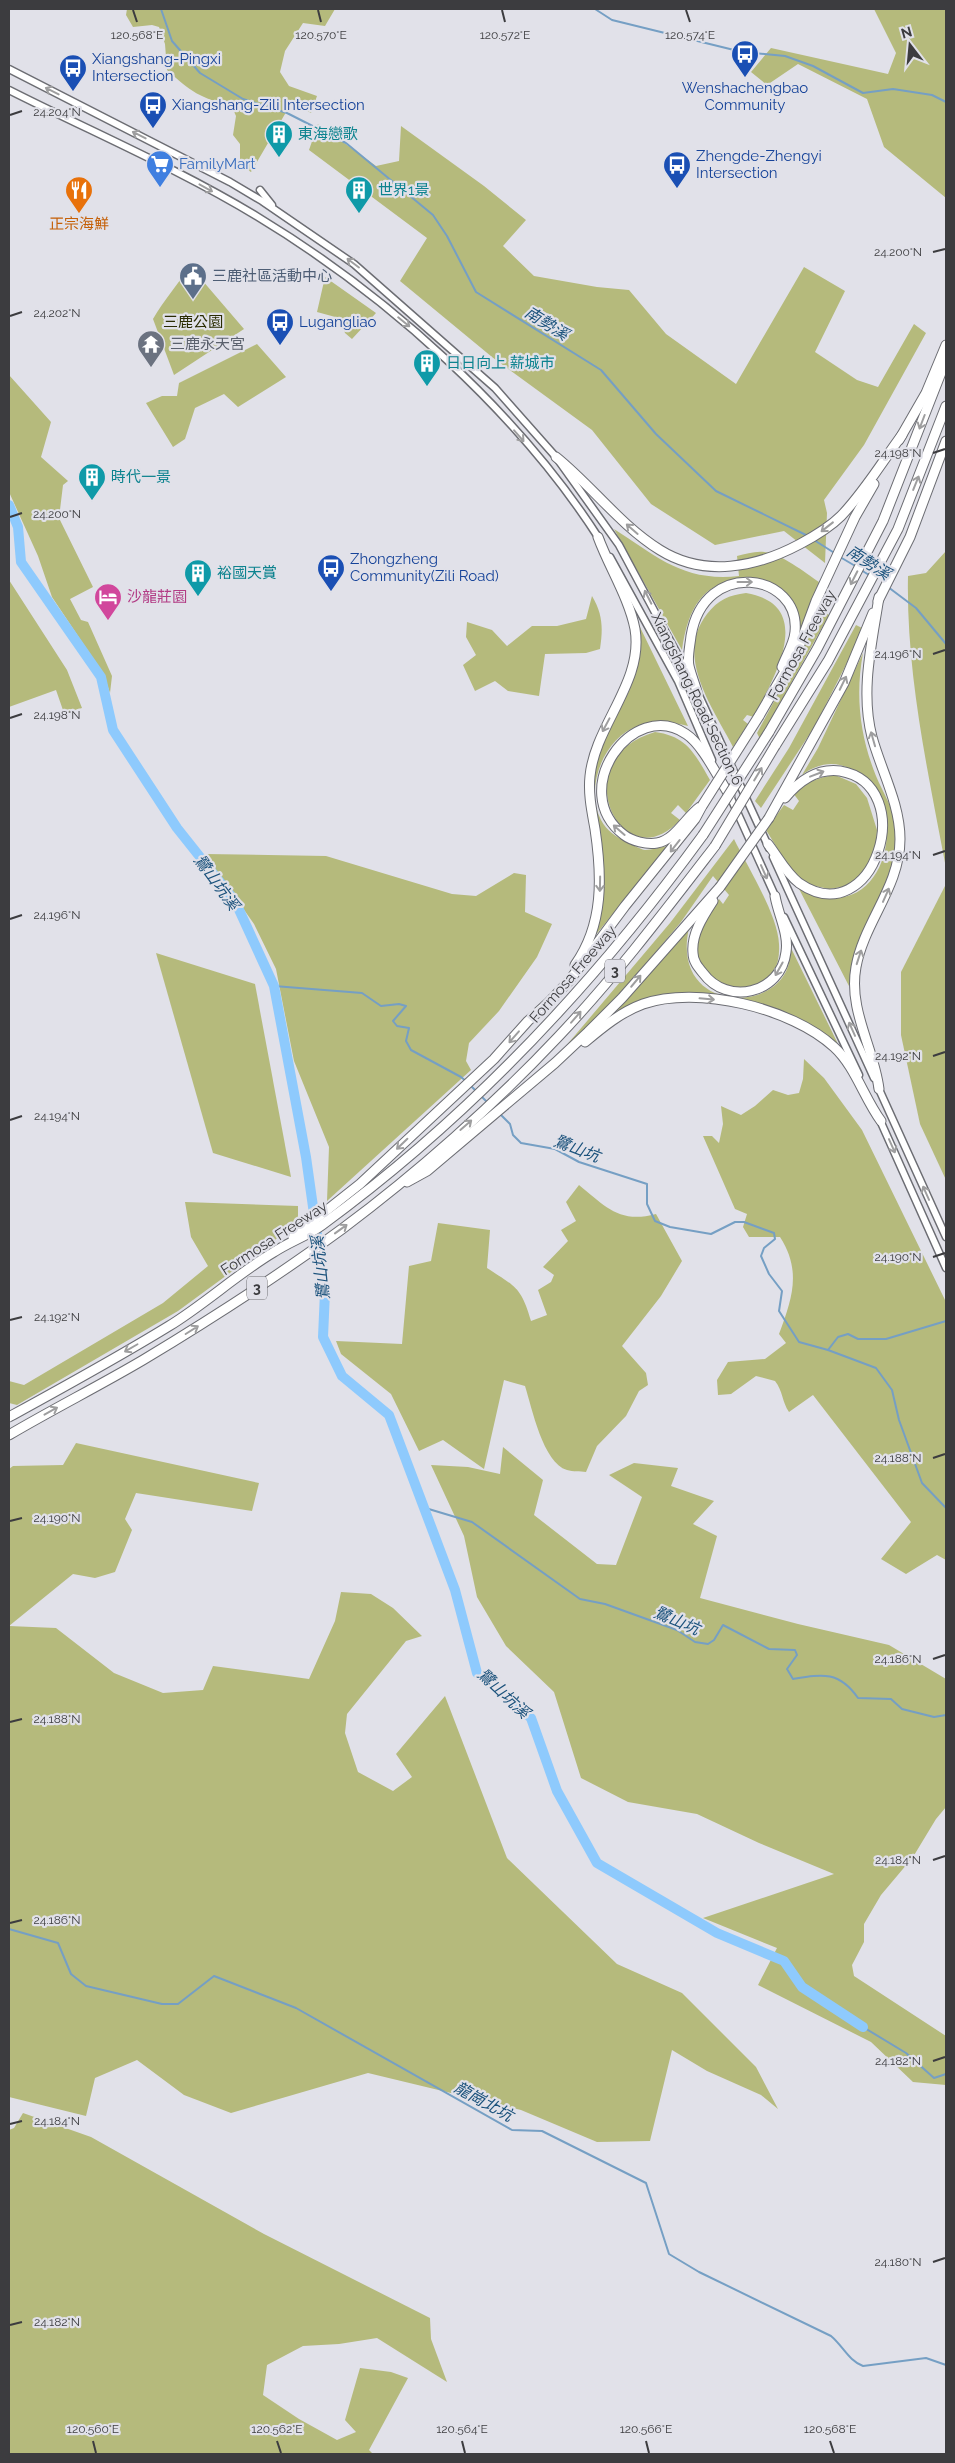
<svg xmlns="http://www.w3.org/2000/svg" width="955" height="2463" viewBox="0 0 955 2463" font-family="Raleway,'Noto Sans TC',sans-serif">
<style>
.green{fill:#b5ba7c}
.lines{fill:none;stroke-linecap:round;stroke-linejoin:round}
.stream{stroke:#759fc4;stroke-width:2}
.river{stroke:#8ecafd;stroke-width:10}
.secondary-casing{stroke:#6c6d73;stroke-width:9}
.highway-casing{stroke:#6c6d73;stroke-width:11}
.secondary{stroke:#fff;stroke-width:6}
.highway{stroke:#fff;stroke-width:9}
.highway-bridge-casing{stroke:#6c6d73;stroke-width:11;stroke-linecap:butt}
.highway-bridge{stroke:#fff;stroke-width:9}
.oneway{stroke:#9e9e9f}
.ticks{fill:none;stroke:#3c3c3f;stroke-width:2}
.labels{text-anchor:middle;stroke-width:4.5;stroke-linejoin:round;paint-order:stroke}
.shield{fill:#e1e1e9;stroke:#6e6e72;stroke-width:1}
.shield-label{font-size:14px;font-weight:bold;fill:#3c3c3f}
.transit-label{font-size:15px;fill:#164399;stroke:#e1e1e9;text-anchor:start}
.culture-label{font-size:15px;fill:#0d838f;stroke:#e1e1e9;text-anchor:start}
.shop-label{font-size:15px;fill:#366cbe;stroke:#e1e1e9;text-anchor:start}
.food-label{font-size:15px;fill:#c56008;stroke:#e1e1e9}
.service-label{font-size:15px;fill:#4e5e75;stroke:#e1e1e9;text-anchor:start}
.park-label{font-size:15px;fill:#2a2c02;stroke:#e1e1e9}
.worship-label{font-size:15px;fill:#5b616d;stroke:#e1e1e9;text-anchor:start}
.hotel-label{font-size:15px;fill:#b23c85;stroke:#e1e1e9;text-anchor:start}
.street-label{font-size:15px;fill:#3c3c3f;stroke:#e1e1e9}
.water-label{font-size:16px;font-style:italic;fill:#1b527c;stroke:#e1e1e9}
.ticks-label{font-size:12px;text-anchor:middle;fill:#3c3c3f;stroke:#e1e1e9;stroke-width:4.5;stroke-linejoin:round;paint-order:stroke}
</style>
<rect width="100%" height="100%" fill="#e1e1e9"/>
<g class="green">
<path d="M 127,9 L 335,9 L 325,26 L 303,23 L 285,51 L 280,72 L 289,86 L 317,96 L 311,113 L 292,102 L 251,172 L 240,165 L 240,144 L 233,135 L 236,116 L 231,105 C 201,99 190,91 167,70 L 165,44 L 159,27 L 152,25 L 133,27 L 126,15 Z"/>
<polygon points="874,9 946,9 946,198 884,147 867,99 798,64 767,85 751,72 771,48 888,74 896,53"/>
<polygon points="318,124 376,166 399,161 401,126 484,186 526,220 503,246 534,276 597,287 629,290 666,334 736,384 804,267 845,291 815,352 857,380 878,387 914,324 926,333 864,445 824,500 827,513 825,563 784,531 715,545 651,504 592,430 492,357 400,281 427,238 309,150"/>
<path d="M 190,266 L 244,329 L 174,375 L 153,319 C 164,300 178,284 190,266 Z"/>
<polygon points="325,277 376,313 352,339 345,333 339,318 317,312"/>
<polygon points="257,344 286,377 238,407 224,394 195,408 185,439 173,447 146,403 162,396 177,396 179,383"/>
<polygon points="9,375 51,422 41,457 68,481 63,485 59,518 93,587 70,599 81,620 88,622 112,676 110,693 104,675 52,597 38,556 9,492"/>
<path d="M 614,529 C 658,557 683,582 739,576 L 737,556 C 746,554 755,551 764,552 C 780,553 806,573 819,582 L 797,642 C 795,630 796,610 790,600 C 782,587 768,581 754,580 C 705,576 688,606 682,650 Z"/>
<path d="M 946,551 L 946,868 C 928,772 906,674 908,576 L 926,573 Z"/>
<polygon points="9,580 67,670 82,708 64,713 56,690 9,707"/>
<path d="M 746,593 C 818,605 773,679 754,717 L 747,715 L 743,720 L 748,724 L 733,747 C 713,708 674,656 707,614 C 718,600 729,595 746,593 Z"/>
<path d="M 592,596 C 603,614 603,629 600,649 L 586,653 L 545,654 L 539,696 L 508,691 L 495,681 L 475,691 L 463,665 L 476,655 L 466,637 L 467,622 L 492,630 L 507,646 L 532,626 L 557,626 L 586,619 Z"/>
<polygon points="819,609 829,615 760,739 757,733 808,638"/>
<path d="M 638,623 L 688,726 C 673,722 653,721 638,726 C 604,737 584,788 601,820 C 607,831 616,837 627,842 C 632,844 639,849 645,850 C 652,850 660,847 668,846 L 594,937 C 611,898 601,857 596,816 C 593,801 590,782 594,767 C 601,739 618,716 629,691 C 638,670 640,645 638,623 Z"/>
<polygon points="856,625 864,629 815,726 761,808 755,801 789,748"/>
<path d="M 863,653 C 855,696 860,736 876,776 C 883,793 893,807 896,826 C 903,863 866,935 852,971 L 849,986 L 797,885 C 804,888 811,893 818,895 C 890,917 913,798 851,769 C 833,760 817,764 802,775 L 818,748 Z"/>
<path d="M 655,732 C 687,736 695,754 710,780 L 686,813 L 678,805 L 671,813 L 680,820 C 622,883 562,759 655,732 Z"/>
<path d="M 835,775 L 856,784 L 867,798 L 877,830 L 876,846 L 870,865 L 848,886 L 829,889 L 806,884 L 792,872 L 766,830 L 784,805 L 793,810 L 799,801 L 793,793 C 805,783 819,777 835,775 Z"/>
<path d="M 734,839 C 747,866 778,915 779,944 C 783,1012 696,989 697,951 C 697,933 709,915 719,899 L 723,904 L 729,895 L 713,876 L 681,922 L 613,1003 L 560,1053 L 670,923 Z"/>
<polygon points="205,854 326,856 452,894 476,896 514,873 526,875 525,912 552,924 537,957 499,1011 469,1043 466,1061 471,1070 327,1201 329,1147 294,1061 276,969 254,924"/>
<polygon points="946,884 946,1180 920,1124 901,1035 901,972"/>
<path d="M 689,928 C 668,1020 798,1016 790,946 L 839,1046 L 816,1028 L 799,1020 L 776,1009 L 747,1001 L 642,1002 L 616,1012 Z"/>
<polygon points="156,953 255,984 291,1177 213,1153"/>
<path d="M 804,1059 L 824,1078 L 862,1130 L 946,1302 L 946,1560 L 937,1555 L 906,1574 L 881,1559 L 911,1522 L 813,1395 L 789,1412 C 782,1402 783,1391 775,1381 L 756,1376 L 731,1394 L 718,1395 L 717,1380 L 728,1362 L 765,1359 L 786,1343 L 779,1334 C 792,1299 802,1271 780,1237 L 749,1237 L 743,1227 L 747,1214 L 735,1209 L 703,1136 L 712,1136 L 719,1143 L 723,1124 L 721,1106 L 741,1115 L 755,1106 L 773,1090 L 788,1095 L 799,1093 L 803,1079 Z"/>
<path d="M 579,1185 C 605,1206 619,1224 656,1214 L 682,1261 L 661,1296 L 622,1346 L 646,1373 L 648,1385 L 639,1391 L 626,1416 L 597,1446 L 586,1472 C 580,1471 573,1472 567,1470 C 543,1463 532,1408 525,1386 L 504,1380 L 484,1469 L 443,1440 L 419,1451 L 391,1394 L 341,1354 L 336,1341 L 402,1344 L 409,1266 L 431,1261 L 438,1223 L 490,1230 L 487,1268 C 516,1287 521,1287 531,1321 L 547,1315 L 538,1290 L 551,1282 L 554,1275 L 543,1267 L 568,1241 L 561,1230 L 576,1221 L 566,1202 Z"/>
<polygon points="185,1202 298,1206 298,1223 178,1311 17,1405 9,1403 9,1381 24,1385 163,1303 208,1266 191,1237"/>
<polygon points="76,1443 259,1483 252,1511 136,1493 125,1519 132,1530 115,1572 95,1578 73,1574 9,1626 9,1469 13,1466 63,1465"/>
<polygon points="503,1447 543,1480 534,1515 597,1564 616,1565 642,1497 609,1475 634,1463 678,1468 671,1486 714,1501 693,1524 717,1536 700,1598 798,1624 889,1645 946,1679 946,1807 936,1819 913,1857 881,1895 864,1924 864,1942 852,1965 854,1976 946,2036 946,2085 913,2082 871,2042 758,1985 777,1948 703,1918 834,1874 759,1843 697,1814 628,1802 581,1778 554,1692 506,1646 477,1597 464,1536 431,1465 468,1467 500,1474"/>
<polygon points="341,1592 371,1594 393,1608 422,1636 406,1641 347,1714 345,1733 358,1772 393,1791 412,1777 396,1754 445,1696 507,1858 617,1964 682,1993 756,2067 778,2109 761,2095 707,2071 672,2050 650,2141 597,2142 521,2110 368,2073 231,2113 184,2095 137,2060 95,2078 86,2116 9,2097 9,1626 56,1628 114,1673 163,1693 203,1690 213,1666 309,1679 335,1621"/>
<polygon points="23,2113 91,2137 264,2234 430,2318 431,2339 447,2382 377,2338 339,2344 303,2346 267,2365 263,2395 299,2419 337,2440 356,2432 345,2420 360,2368 391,2372 408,2378 369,2450 373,2454 9,2454 9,2130 14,2128"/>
</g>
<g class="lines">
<g class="stream">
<polyline points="161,9 172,41 200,73 243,99 287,113 346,143 433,215 447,236 476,292 601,370 656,434 716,491 808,536"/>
<polyline points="595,9 612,20 734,50"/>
<polyline points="743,52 785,56 813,66 863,93 893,89 932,95 946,102"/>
<polyline points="814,540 836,554"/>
<polyline points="840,557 857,567"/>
<polyline points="861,570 869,575"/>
<polyline points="888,587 916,608 946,644"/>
<polyline points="274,986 362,993 381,1006 399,1004 406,1006 393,1021 397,1026 409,1028 406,1041 411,1050 461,1077 467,1082"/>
<polyline points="470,1085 477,1092"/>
<polyline points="481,1096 488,1103"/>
<polyline points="499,1113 510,1124 513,1135 521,1143 555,1149 579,1162 647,1184 647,1204 655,1221 670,1227 711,1234 735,1222 744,1222 774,1233 775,1239 764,1248 761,1256 769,1274 782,1291 779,1311 799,1342 828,1350 838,1337 848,1334 858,1339 886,1339 946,1321"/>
<polyline points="828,1350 876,1368 892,1390 899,1420 922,1483 946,1508"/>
<path d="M 422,1507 L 472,1522 L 580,1599 L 605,1604 L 677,1630 L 695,1642 L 708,1644 L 714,1640 L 723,1625 L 769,1649 L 795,1650 L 797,1655 L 787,1669 L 793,1679 C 823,1674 839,1671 858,1698 L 891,1699 L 902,1709 L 934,1717 L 946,1715"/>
<path d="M 9,1929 L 58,1943 L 71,1974 L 86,1986 L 162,2004 L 178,2004 L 214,1976 L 296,2008 L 512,2130 L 542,2131 L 646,2183 L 669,2254 L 699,2272 L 831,2336 C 843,2346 849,2361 863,2366 L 926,2358 L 946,2365"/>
<polyline points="863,2027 906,2053 934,2078 946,2074"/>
</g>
<polyline class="river" points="9,505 18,527 21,562 101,677 113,730 177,828 235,901 274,986 306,1157 325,1292 323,1337 342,1376 389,1415 455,1590 477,1673 531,1718 557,1791 597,1863 717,1933 784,1961 802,1987 863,2027"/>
<g class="secondary-casing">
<g id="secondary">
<polyline points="9,69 230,182 262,201 354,264 495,388 556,457 619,545 689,676"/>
<path d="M 9,90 C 92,132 179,169 258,217 C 387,295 519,413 600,540"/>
<polyline points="260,190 272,205"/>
<polyline points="610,557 678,681 712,760"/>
<polyline points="696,689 769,848"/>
<polyline points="729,794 776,898"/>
<polyline points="773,857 874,1078"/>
<polyline points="784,917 859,1075"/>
<polyline points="878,1087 946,1237"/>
<polyline points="879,1118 946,1268"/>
</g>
</g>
<g class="highway-casing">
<g id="highway">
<polyline points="899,440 926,393 946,345"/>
<path d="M 556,457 C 592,486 620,525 660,550 C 705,578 757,567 800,544 C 815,536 829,528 841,516 C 865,491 882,462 902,435"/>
<polyline points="878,601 910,537 946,441"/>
<path d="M 697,692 C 695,684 691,675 689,666 C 687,657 690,646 691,636 C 704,557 801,573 795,632 C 794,644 786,656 782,667"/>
<polyline points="759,716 799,647 816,601 855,517 874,484"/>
<polyline points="769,732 817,649 883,521 946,360"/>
<polyline points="775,746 828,661 898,529 946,406"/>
<path d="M 700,807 C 685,818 675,840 657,843 C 647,845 632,841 624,835 C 566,791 633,697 686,734 C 703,745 718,778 730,796"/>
<polyline points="769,818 844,683 873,613"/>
<path d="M 768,844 C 778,857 786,873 799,883 C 874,935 921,785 840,771 C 817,768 799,781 785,798"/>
<path d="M 713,901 C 704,915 691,934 693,953 C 693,961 698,967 703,973 C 727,1006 781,994 786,952 C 789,934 778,914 775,896"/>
<path d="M 575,965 C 604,924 602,876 595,829 C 592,812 588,794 590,776 C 595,725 644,682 635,629 C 629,598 609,567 598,537"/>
<path d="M 585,1042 C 603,1027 621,1012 643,1004 C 697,985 792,1008 834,1047 C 855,1066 864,1098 881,1121"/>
<path d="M 879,1089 C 874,1048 848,1010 856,967 C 864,922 900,887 900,839 C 900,804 881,770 872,737 C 860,691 872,643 879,597"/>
<polyline points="407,1182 427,1171 555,1063 588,1032 622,998 720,887"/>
<polyline points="293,1237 360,1184 494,1059 528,1021 549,1002 569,981 625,906 695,819 702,806"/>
<path d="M 9,1417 C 62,1388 117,1358 169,1326 C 205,1304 237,1274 274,1252 C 289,1242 307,1236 322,1225 C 470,1117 596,982 703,835"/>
<path d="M 9,1435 C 53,1409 99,1386 143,1360 C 211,1319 278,1276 342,1229 C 416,1174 495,1104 558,1037 C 615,977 665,911 715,846"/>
</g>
</g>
<use href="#secondary" class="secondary"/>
<use href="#highway" class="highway"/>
<g class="highway-bridge-casing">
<g id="highway-bridge">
<polyline points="702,806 759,716"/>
<polyline points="703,835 769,732"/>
<polyline points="715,846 775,746"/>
<polyline points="720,887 769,818"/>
</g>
</g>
<use href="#highway-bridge" class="highway-bridge"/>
</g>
<defs><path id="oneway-shaft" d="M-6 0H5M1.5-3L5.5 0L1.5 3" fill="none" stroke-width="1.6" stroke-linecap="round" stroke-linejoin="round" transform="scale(1.25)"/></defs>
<g class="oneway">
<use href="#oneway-shaft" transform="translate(52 91) rotate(-153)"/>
<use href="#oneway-shaft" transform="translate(139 135) rotate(-153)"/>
<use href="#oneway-shaft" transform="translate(206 188) rotate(29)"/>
<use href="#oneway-shaft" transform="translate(353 263) rotate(-143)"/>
<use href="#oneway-shaft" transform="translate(404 322) rotate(39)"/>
<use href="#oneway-shaft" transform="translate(922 422) rotate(111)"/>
<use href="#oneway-shaft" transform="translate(519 436) rotate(49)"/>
<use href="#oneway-shaft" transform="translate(916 483) rotate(-68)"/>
<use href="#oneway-shaft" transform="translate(827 527) rotate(142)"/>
<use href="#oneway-shaft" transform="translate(632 529) rotate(-139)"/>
<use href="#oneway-shaft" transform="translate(854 578) rotate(117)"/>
<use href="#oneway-shaft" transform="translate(745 582)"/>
<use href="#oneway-shaft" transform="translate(648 597) rotate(-117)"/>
<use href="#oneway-shaft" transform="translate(843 683) rotate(-64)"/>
<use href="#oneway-shaft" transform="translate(606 725) rotate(118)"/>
<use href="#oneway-shaft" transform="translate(873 739) rotate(-106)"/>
<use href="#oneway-shaft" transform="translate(758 774) rotate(-59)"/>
<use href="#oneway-shaft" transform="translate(817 774) rotate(-21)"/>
<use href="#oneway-shaft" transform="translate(619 830) rotate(-139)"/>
<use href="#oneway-shaft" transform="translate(675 846) rotate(128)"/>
<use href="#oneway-shaft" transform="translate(764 872) rotate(66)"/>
<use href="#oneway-shaft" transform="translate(600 884) rotate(91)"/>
<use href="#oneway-shaft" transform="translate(886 895) rotate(-66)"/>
<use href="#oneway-shaft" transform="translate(859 957) rotate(-72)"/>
<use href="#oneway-shaft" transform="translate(779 969) rotate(119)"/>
<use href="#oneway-shaft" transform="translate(636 981) rotate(-50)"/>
<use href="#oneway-shaft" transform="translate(707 999) rotate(5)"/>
<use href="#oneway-shaft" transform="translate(576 1017) rotate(-49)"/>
<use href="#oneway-shaft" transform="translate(852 1029) rotate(-114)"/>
<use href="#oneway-shaft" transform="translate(514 1037) rotate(131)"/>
<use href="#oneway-shaft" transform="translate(466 1125) rotate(-41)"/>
<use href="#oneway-shaft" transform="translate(402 1144) rotate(136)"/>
<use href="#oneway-shaft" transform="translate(892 1146) rotate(66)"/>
<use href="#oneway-shaft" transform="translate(926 1193) rotate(-114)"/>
<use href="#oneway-shaft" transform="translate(341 1229) rotate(-36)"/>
<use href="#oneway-shaft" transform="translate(192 1330) rotate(-32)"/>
<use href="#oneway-shaft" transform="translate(131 1348) rotate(150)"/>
<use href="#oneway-shaft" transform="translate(51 1411) rotate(-29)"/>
</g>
<path class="ticks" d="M 133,10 L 137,22M 318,10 L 321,22M 502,10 L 505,22M 686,10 L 690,22M 10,115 L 22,111M 933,252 L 945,249M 10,316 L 22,312M 933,453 L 945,449M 10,517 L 22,513M 933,654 L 945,650M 10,718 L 22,714M 933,855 L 945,851M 10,919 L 22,915M 933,1056 L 945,1052M 10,1120 L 22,1116M 933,1257 L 945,1253M 10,1320 L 22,1317M 933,1458 L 945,1454M 10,1521 L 22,1518M 933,1659 L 945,1655M 10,1722 L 22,1719M 933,1860 L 945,1856M 10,1923 L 22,1920M 933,2061 L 945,2057M 10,2124 L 22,2121M 933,2262 L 945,2258M 10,2325 L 22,2322M 93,2441 L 96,2453M 277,2441 L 281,2453M 462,2441 L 465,2453M 646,2441 L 649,2453M 830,2441 L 834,2453"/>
<defs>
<g id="bus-pin" transform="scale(1.4375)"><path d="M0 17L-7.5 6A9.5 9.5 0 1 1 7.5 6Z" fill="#1a4fb4" stroke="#e1e1e9"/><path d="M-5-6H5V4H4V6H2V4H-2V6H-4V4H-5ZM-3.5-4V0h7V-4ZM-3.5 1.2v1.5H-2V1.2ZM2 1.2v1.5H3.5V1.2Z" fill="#fff"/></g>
<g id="building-pin" transform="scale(1.4375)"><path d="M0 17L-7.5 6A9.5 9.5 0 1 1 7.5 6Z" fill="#0f9aa8" stroke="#e1e1e9"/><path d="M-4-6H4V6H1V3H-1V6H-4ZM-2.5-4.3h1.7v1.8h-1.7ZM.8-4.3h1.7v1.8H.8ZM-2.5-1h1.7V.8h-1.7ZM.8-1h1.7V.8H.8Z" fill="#fff"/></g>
<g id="supermarket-pin" transform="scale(1.4375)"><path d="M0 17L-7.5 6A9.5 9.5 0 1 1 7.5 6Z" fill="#3f7fe0" stroke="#e1e1e9"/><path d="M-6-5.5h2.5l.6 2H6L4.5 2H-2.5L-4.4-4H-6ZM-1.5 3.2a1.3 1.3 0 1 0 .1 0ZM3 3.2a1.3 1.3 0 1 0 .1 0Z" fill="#fff"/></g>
<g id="restaurant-pin" transform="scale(1.4375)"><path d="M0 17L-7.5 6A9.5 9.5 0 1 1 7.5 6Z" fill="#e8710a" stroke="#e1e1e9"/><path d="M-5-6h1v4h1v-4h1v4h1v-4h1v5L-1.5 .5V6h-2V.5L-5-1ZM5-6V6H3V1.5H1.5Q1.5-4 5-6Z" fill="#fff"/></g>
<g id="civic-pin" transform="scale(1.4375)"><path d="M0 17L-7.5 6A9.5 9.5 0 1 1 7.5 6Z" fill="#5c6f8a" stroke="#e1e1e9"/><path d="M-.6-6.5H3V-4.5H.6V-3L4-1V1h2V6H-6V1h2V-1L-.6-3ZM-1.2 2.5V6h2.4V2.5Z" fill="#fff"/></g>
<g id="temple-pin" transform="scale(1.4375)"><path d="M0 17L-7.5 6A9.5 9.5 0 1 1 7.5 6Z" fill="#6b7280" stroke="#e1e1e9"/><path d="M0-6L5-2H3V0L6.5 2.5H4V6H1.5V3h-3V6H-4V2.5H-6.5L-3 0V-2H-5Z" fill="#fff"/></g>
<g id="hotel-pin" transform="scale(1.4375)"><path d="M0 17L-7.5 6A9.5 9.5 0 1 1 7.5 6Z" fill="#d1479c" stroke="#e1e1e9"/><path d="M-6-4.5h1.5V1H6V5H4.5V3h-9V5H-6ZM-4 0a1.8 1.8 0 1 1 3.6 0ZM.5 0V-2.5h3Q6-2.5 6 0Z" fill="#fff"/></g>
</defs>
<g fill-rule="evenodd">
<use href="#bus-pin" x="745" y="54"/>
<use href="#bus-pin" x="73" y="68"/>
<use href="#bus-pin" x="153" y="105"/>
<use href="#building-pin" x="279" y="134"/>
<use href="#supermarket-pin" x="160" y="164"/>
<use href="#bus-pin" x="677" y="165"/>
<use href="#restaurant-pin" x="79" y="190"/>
<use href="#building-pin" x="359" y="190"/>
<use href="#civic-pin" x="193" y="276"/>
<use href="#bus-pin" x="280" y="322"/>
<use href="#temple-pin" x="151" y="344"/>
<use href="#building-pin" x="427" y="363"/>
<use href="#building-pin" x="92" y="477"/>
<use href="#bus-pin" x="331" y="568"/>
<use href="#building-pin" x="198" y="573"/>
<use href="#hotel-pin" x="108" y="597"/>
</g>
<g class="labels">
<g class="shield">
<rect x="605" y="959.5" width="20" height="23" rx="4"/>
<rect x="247" y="1276.5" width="20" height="23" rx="4"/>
</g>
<g class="shield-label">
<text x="615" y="976">3</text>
<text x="257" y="1293">3</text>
</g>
<g class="transit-label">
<text x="92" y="64">Xiangshang-Pingxi<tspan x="92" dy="17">Intersection</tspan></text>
<text x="745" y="93" text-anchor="middle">Wenshachengbao<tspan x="745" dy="17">Community</tspan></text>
<text x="172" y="110">Xiangshang-Zili Intersection</text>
<text x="696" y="161">Zhengde-Zhengyi<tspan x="696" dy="17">Intersection</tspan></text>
<text x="299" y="327">Lugangliao</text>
<text x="350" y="564">Zhongzheng<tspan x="350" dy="17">Community(Zili Road)</tspan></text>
</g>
<g class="culture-label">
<text x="298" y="139">東海戀歌</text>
<text x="378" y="195">世界1景</text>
<text x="446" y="368">日日向上 薪城市</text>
<text x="111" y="482">時代一景</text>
<text x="217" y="578">裕國天賞</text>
</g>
<g class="shop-label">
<text x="179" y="169">FamilyMart</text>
</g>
<g class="food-label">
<text x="79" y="229">正宗海鮮</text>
</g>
<g class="service-label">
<text x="212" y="281">三鹿社區活動中心</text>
</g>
<g class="park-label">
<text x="193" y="327">三鹿公園</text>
</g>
<g class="worship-label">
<text x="170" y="349">三鹿永天宮</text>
</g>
<g class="hotel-label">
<text x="127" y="602">沙龍莊園</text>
</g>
<g class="street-label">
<text transform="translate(802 645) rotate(-61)" y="5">Formosa Freeway</text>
<text transform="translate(697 699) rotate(64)" y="5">Xiangshang Road Section 6</text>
<text transform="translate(573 974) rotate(-49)" y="5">Formosa Freeway</text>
<text transform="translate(274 1238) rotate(-33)" y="5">Formosa Freeway</text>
</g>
<g class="water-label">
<text transform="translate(547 323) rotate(32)" y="6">南勢溪</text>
<text transform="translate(869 562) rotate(33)" y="6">南勢溪</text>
<text transform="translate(217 882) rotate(54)" y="6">鷺山坑溪</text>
<text transform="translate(577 1148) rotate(21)" y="6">鷺山坑</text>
<text transform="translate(320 1268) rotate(-96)" y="6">鷺山坑溪</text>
<text transform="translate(677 1620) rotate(23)" y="6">鷺山坑</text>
<text transform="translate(504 1693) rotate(43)" y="6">鷺山坑溪</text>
<text transform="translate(484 2101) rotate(29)" y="6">龍崗北坑</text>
</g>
</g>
<g class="ticks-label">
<text x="137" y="39">120.568°E</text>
<text x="321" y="39">120.570°E</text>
<text x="505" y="39">120.572°E</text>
<text x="690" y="39">120.574°E</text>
<text x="57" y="116">24.204°N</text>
<text x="898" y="256">24.200°N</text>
<text x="57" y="317">24.202°N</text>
<text x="898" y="457">24.198°N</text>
<text x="57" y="518">24.200°N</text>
<text x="898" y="658">24.196°N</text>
<text x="57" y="719">24.198°N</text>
<text x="898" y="859">24.194°N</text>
<text x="57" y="919">24.196°N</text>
<text x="898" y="1060">24.192°N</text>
<text x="57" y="1120">24.194°N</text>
<text x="898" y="1261">24.190°N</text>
<text x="57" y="1321">24.192°N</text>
<text x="898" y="1462">24.188°N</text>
<text x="57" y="1522">24.190°N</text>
<text x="898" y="1663">24.186°N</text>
<text x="57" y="1723">24.188°N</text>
<text x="898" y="1864">24.184°N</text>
<text x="57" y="1924">24.186°N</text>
<text x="898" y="2065">24.182°N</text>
<text x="57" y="2125">24.184°N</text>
<text x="898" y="2266">24.180°N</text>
<text x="57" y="2326">24.182°N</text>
<text x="93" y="2433">120.560°E</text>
<text x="277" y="2433">120.562°E</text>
<text x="462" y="2433">120.564°E</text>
<text x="646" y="2433">120.566°E</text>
<text x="830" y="2433">120.568°E</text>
</g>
<rect width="955" height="2463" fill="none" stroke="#3c3c3f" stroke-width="20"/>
<g transform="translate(910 45) rotate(344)" stroke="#e1e1e9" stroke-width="4" paint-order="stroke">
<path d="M0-4L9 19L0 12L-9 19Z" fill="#3c3c3f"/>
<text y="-8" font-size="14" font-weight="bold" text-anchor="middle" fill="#3c3c3f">N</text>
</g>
</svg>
